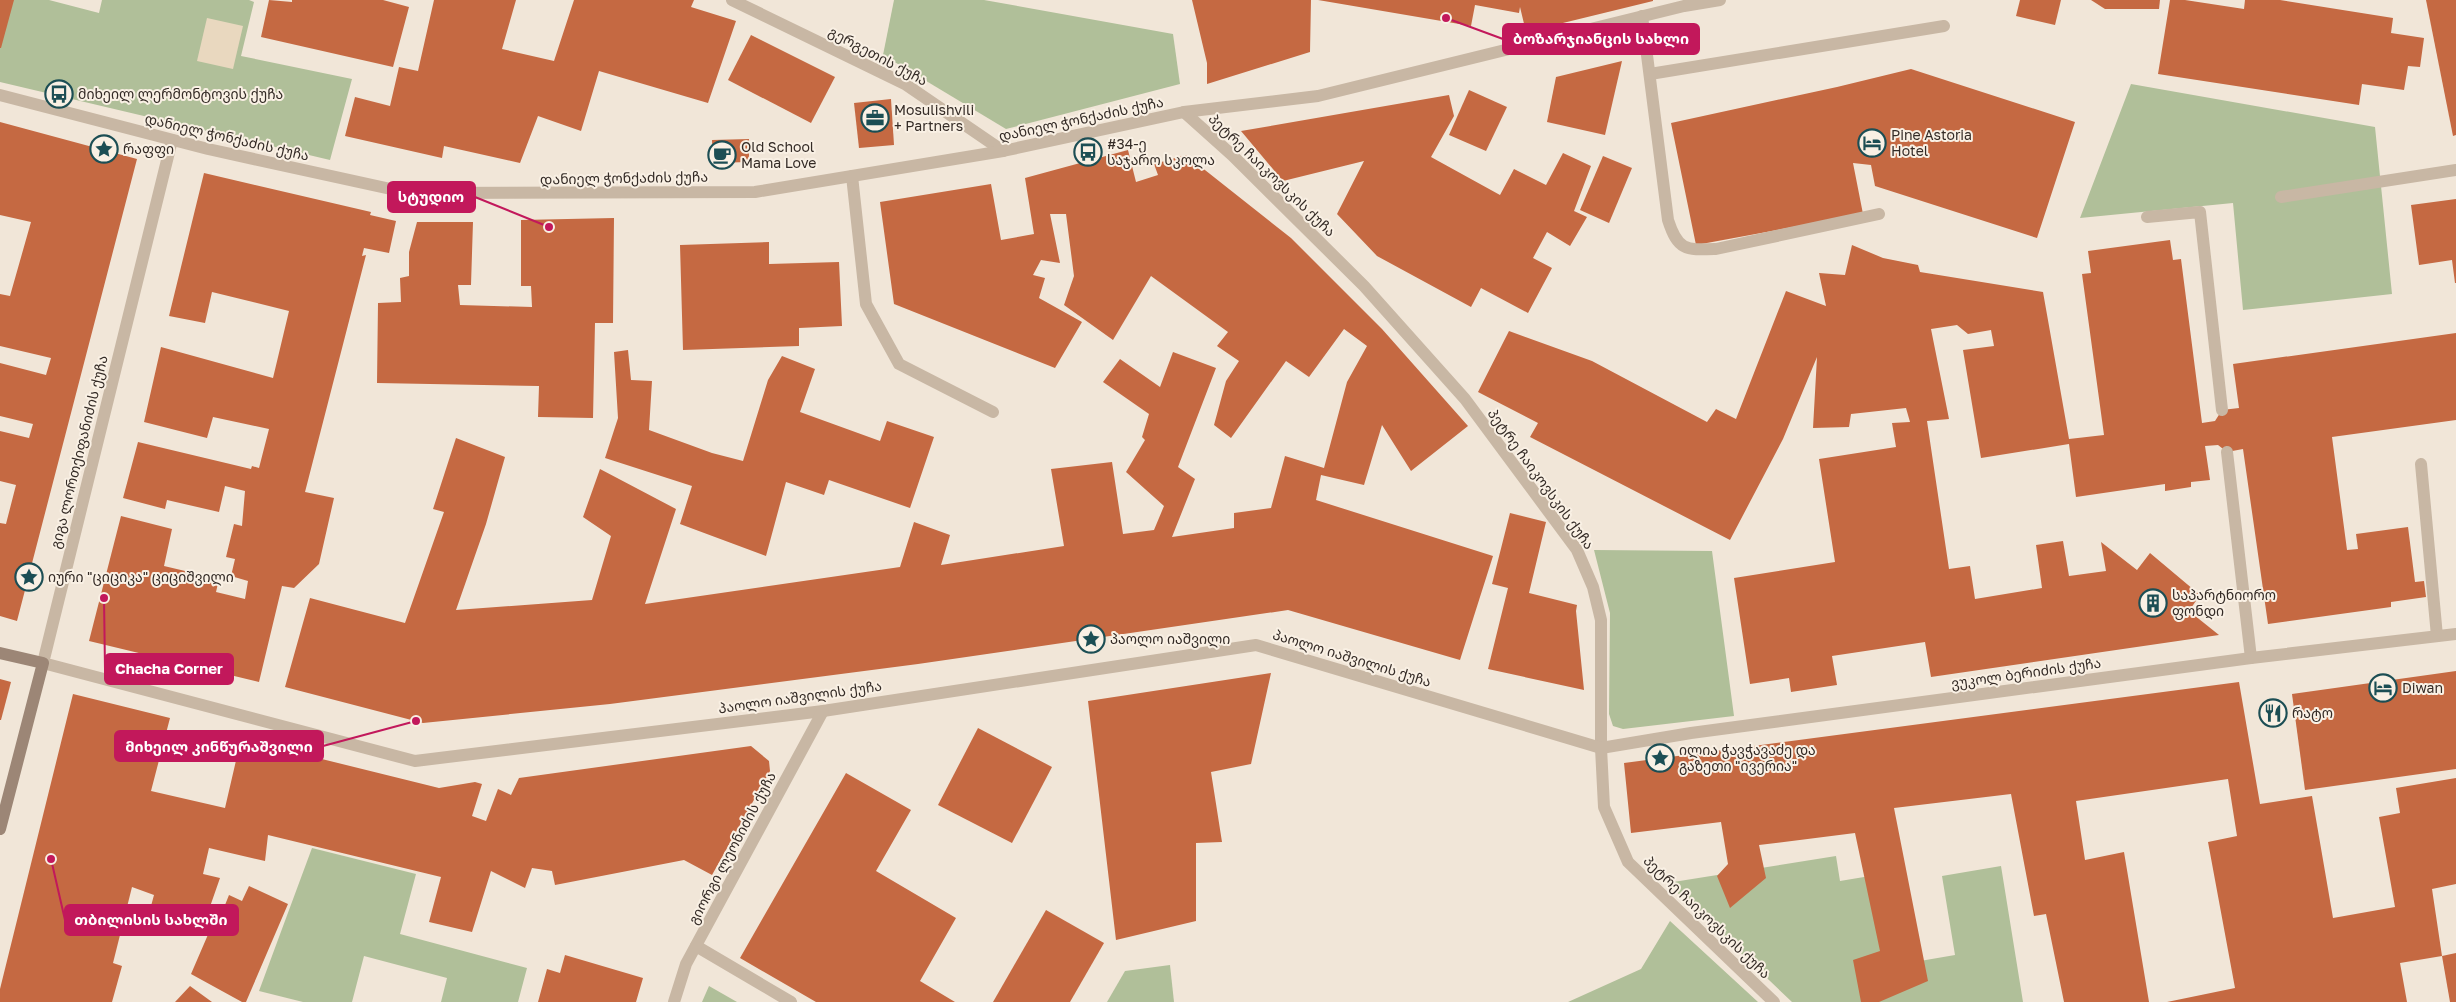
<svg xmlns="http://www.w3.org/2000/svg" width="2456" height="1002" viewBox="0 0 2456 1002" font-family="'Golos Text','Noto Sans Georgian',sans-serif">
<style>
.green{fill:#b0bf99}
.plaza{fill:#e9d8bf}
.building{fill:#c56942}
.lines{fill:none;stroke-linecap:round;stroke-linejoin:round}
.service{stroke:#c8b7a4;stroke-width:12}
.minor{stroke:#c8b7a4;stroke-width:12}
.tertiary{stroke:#c8b7a4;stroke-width:12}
.secondary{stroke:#9c8676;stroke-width:12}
.labels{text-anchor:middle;stroke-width:4;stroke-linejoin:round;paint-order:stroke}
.street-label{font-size:14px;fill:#342b26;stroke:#f9f0e4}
.poi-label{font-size:14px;fill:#342b26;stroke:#f9f0e4;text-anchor:start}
.leader{fill:none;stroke:#c2185b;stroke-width:2}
.callout-dot{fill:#c2185b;stroke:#f9f0e4;stroke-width:2}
.callout{fill:#c2185b;stroke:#c2185b;stroke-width:2}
.callout-label{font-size:15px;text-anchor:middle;font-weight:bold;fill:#fff}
</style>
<rect width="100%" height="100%" fill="#f1e6d8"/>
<g class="green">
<polygon points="0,0 49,0 99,13 102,0 249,0 254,2 241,56 352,79 330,160 0,82"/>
<polygon points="894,0 984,0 1173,34 1180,84 1006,129 883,55"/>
<polygon points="2131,84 2375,127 2392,294 2243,310 2233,203 2080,218"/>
<polygon points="1594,550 1712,551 1734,716 1623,729 1613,726 1609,714 1610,613"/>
<polygon points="312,848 416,874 400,934 527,968 518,1002 441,1002 447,978 364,956 352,1002 303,1002 259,991"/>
<polygon points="1836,856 1840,881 1876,875 1891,966 1955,955 1942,876 2001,866 2023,1002 1792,1002 1667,883"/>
<polygon points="1670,921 1758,1002 1568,1002 1641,969"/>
<polygon points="1170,965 1174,1002 1107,1002 1125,971"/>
<polygon points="709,986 737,1002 702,1002"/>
</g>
<polygon class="plaza" points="207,18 243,26 233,69 197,61"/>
<g class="building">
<polygon points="0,0 14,0 1,48 0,48"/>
<polygon points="269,0 292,2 292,0 383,0 409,7 393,67 261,37"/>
<polygon points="434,0 516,0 502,49 554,61 574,0 694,0 691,7 736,21 708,103 599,71 581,131 538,116 520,163 444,146 442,158 345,136 355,97 390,106 399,67 418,71"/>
<polygon points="1192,0 1311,0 1310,52 1207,84 1207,63"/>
<polygon points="1318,0 1653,0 1653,1 1526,32 1520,7 1519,13 1475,5 1471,26"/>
<polygon points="2020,0 2061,0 2055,25 2016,16"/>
<polygon points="2091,0 2160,0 2159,9 2105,9"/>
<polygon points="2170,0 2185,0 2244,9 2245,0 2280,0 2393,18 2391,33 2424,38 2420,67 2408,66 2404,90 2362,84 2359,105 2158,74"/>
<polygon points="2426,0 2456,0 2456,135 2453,136"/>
<polygon points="751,35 835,77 811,123 728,80"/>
<polygon points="1622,61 1605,135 1547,122 1556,77"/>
<polygon points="1911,69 2075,122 2037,238 1875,186 1871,165 1853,163 1863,214 1696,245 1671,123 1837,87"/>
<polygon points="1469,90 1507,107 1486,151 1449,135"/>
<polygon points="1449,95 1454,116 1431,157 1500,195 1514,169 1546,185 1563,153 1591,166 1574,211 1587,217 1570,246 1547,232 1533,258 1552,268 1528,313 1481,288 1471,307 1377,256 1337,214 1364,161 1283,181 1241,131"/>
<polygon points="891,99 894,145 859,148 854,103"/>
<polygon points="0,122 137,159 17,621 0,616 0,523 6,524 16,485 0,481 0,431 29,438 33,424 0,416 0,363 46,375 51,358 0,346 0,294 10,296 31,222 0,215"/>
<polygon points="749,139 749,162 713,163 712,140"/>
<polygon points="1128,150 1136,182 1158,175 1154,164 1186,155 1291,238 1382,329 1468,426 1411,471 1382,425 1364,485 1321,475 1316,500 1493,556 1460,660 1288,610 918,664 610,704 423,723 285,687 310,598 405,623 444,512 433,509 456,438 505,457 486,524 456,610 592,600 611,536 583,517 600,469 676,509 645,604 900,567 914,522 950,535 941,565 1064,546 1051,469 1112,462 1123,534 1154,530 1164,506 1126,472 1145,440 1142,437 1149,414 1103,382 1120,359 1160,387 1173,352 1216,368 1178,467 1195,479 1172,537 1234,528 1234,513 1271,508 1285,456 1324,468 1347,382 1367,346 1344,329 1309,377 1286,361 1231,438 1214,425 1226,381 1239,361 1217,346 1228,332 1151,276 1113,340 1064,305 1074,276 1066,214 1050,214 1060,263 1041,260 1033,275 1045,278 1039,298 1082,322 1055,368 894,304 880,202 991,184 1001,240 1034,234 1025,178"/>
<polygon points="1603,156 1632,168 1609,223 1580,210"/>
<polygon points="204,173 371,212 370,215 396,221 389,253 364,248 362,256 366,255 305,492 334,498 319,564 294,588 282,586 259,682 89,641 121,516 172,529 164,566 219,579 216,592 245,599 248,581 231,576 235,559 226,557 234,524 242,526 245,491 225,486 219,512 167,500 165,509 123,498 138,442 251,469 252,466 259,468 269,429 213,417 207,438 144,422 161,347 273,378 289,311 212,292 205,323 169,316"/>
<polygon points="2456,199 2456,283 2455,283 2452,260 2419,265 2411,205"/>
<polygon points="614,218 613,323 595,323 593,418 538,417 539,386 377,383 378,303 401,302 400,278 409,276 409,252 417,222 473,222 471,285 458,285 460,305 532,307 531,286 521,286 521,220"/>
<polygon points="2170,240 2173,260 2181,259 2202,423 2215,421 2222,410 2239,408 2233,364 2456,333 2456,420 2332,437 2347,550 2358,549 2356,534 2408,527 2415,582 2424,581 2426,597 2391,602 2391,607 2268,624 2243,449 2227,452 2218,445 2205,446 2210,480 2191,482 2191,487 2165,491 2165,484 2076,497 2069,444 1981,458 1963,350 1994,346 1991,330 1968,334 1957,325 1931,329 1949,419 1927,421 1949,569 1970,566 1975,599 2042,588 2036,545 2063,541 2069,576 2106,571 2101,542 2137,570 2150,553 2200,595 2189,611 2219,635 1931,677 1925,642 1832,656 1837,685 1791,692 1789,678 1750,684 1734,578 1835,562 1819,459 1896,447 1892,423 1910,422 1906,408 1851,414 1849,427 1813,428 1817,357 1783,439 1730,540 1530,437 1538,423 1478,392 1509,331 1592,361 1707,422 1716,409 1736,419 1786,291 1826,306 1819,273 1845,275 1852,245 1883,258 1918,265 1920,272 2043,292 2069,439 2104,435 2082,274 2091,273 2088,251"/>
<polygon points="769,242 769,264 839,262 842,326 799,328 799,346 683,350 680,245"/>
<polygon points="628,350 631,380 652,381 649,430 712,453 743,461 768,380 782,356 815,369 800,412 880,441 887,421 934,437 910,508 829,480 824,495 786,482 766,556 680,524 692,486 605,458 618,418 614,352"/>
<polygon points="1510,513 1546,522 1529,593 1577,605 1576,611 1584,690 1488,669 1508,588 1492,584"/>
<polygon points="2456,671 2456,769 2305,790 2292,694"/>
<polygon points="1271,673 1251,764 1211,772 1222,842 1196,843 1196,921 1116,940 1088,701"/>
<polygon points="0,679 11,682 1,720 0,720"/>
<polygon points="2239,682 2260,804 2312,796 2333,918 2395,907 2379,817 2400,813 2396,788 2456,778 2456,884 2432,889 2442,956 2400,963 2407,1002 2167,1002 2235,988 2208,842 2237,836 2228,779 2076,801 2085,860 2124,852 2149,1002 2064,1002 2046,914 2034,916 2011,794 1894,808 1928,981 1879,1002 1861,1002 1853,960 1880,951 1855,833 1759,845 1766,878 1730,908 1717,876 1728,864 1721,822 1631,833 1624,763"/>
<polygon points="73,694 170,718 151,791 225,808 241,739 439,788 475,782 482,784 472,816 486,821 498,789 511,795 519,778 751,746 769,761 770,771 712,875 684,860 555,885 552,871 532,868 525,888 491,871 472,932 429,922 441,877 268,835 265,861 209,848 203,874 220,878 205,921 151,906 154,895 132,887 113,963 122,966 112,1002 0,1002 0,989"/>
<polygon points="978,728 1052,767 1012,843 938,805"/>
<polygon points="846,773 911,810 876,871 956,918 920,981 955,1002 816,1002 740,958"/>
<polygon points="249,886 288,904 246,1002 242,1002 191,974 213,923 217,925 229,895 242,901"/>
<polygon points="1046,910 1104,943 1070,1002 993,1002"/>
<polygon points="2456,953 2456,1002 2450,1002 2442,956"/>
<polygon points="565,955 643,978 636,1002 538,1002 547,969 560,973"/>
<polygon points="190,986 212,1002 175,1002"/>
</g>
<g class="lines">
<g class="service">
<path d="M 1642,16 L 1668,220 C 1678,251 1686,250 1716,249 L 1879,214"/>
<polyline points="1650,74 1944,26"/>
<polyline points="852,176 866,304 899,364 993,412"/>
<polyline points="2147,217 2200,212 2222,410"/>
<polyline points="2227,452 2251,658"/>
<polyline points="2421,464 2437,636"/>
<polyline points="696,946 791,1002"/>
</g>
<g class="minor">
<polyline points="732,0 905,84 1003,151"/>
<polyline points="1184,112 1232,155 1364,286 1465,399 1577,550 1593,587 1601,620 1601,748 1604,807 1628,862 1774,1002"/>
<polyline points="172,140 43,663 415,761 823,711 1256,645 1601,748 1691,733 2251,658 2456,634"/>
<polyline points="2281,197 2456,170"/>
<polyline points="674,1002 686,964 823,711"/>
</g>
<polyline class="tertiary" points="0,95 208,149 409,193 755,192 1003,151 1184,112 1318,96 1684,6 1720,0"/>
<polyline class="secondary" points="0,653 43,663 0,829"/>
</g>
<defs>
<g id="bus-ring" transform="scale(1.4375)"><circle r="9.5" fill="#f9f0e4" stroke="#1c4e54" stroke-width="1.5"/><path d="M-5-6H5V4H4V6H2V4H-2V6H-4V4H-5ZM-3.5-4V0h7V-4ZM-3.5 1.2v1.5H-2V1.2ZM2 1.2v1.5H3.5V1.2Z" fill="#1c4e54"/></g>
<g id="office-ring" transform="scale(1.4375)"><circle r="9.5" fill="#f9f0e4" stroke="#1c4e54" stroke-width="1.5"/><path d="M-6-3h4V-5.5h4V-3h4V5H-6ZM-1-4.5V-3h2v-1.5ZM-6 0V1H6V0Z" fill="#1c4e54"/></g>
<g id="hotel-ring" transform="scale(1.4375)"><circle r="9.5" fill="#f9f0e4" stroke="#1c4e54" stroke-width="1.5"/><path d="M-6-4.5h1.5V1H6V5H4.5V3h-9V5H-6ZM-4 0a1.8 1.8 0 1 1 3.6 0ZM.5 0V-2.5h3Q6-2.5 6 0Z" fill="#1c4e54"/></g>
<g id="sight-ring" transform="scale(1.4375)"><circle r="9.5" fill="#f9f0e4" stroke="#1c4e54" stroke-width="1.5"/><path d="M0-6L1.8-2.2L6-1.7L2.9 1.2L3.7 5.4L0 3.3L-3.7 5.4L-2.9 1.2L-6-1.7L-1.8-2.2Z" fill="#1c4e54"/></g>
<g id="cafe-ring" transform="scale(1.4375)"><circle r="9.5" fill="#f9f0e4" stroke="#1c4e54" stroke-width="1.5"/><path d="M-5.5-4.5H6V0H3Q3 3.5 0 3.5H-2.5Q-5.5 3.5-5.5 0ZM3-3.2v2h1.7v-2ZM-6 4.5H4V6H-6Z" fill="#1c4e54"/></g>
<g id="building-ring" transform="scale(1.4375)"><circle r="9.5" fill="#f9f0e4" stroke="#1c4e54" stroke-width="1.5"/><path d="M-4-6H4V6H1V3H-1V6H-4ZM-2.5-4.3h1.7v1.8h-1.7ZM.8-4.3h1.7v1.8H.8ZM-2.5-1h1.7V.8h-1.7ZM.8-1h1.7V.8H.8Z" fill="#1c4e54"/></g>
<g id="restaurant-ring" transform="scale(1.4375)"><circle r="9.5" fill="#f9f0e4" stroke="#1c4e54" stroke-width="1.5"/><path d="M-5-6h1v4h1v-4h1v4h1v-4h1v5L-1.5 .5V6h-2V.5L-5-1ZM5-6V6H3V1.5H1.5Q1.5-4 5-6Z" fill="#1c4e54"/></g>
</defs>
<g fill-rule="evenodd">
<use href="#bus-ring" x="59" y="94"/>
<use href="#office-ring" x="875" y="118"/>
<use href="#hotel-ring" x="1872" y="143"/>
<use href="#sight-ring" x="104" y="149"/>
<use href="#bus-ring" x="1088" y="152"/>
<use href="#cafe-ring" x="722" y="155"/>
<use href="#sight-ring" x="29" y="577"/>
<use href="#building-ring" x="2153" y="603"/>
<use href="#sight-ring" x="1091" y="639"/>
<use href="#hotel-ring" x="2383" y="688"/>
<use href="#restaurant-ring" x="2273" y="713"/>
<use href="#sight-ring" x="1660" y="758"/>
</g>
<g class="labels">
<g class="street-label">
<text transform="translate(878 56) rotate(28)" y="5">გერგეთის ქუჩა</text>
<text transform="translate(1081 119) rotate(-12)" y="5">დანიელ ჭონქაძის ქუჩა</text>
<text transform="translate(227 137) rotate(13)" y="5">დანიელ ჭონქაძის ქუჩა</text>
<text transform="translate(1272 175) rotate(44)" y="5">პეტრე ჩაიკოვსკის ქუჩა</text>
<text transform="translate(624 178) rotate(-1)" y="5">დანიელ ჭონქაძის ქუჩა</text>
<text transform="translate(79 452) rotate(-76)" y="5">გიგა ლორთქიფანიძის ქუჩა</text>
<text transform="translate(1541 479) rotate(54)" y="5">პეტრე ჩაიკოვსკის ქუჩა</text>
<text transform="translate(1352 658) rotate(17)" y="5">პაოლო იაშვილის ქუჩა</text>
<text transform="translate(2026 673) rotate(-8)" y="5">ვუკოლ ბერიძის ქუჩა</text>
<text transform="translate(800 697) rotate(-8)" y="5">პაოლო იაშვილის ქუჩა</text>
<text transform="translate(732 848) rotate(-62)" y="5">გიორგი ლეონიძის ქუჩა</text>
<text transform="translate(1707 917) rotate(44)" y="5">პეტრე ჩაიკოვსკის ქუჩა</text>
</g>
<g class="poi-label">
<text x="78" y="99">მიხეილ ლერმონტოვის ქუჩა</text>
<text x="894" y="115">Mosulishvili<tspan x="894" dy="16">+ Partners</tspan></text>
<text x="1891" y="140">Pine Astoria<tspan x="1891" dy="16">Hotel</tspan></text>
<text x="1107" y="149">#34-ე<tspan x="1107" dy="16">საჯარო სკოლა</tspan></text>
<text x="741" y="152">Old School<tspan x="741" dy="16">Mama Love</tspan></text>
<text x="123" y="154">რაფფი</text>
<text x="48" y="582">იური "ციციკა" ციციშვილი</text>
<text x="2172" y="600">საპარტნიორო<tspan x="2172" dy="16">ფონდი</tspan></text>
<text x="1110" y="644">პაოლო იაშვილი</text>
<text x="2402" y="693">Diwan</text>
<text x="2292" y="718">რატო</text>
<text x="1679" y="755">ილია ჭავჭავაძე და<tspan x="1679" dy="16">გაზეთი "ივერია"</tspan></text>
</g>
</g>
<path class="leader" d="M1446 18L1503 39M549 227L475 197M104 598L105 669M416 721L323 746M51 859L65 920"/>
<g class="callout-dot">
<circle cx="1446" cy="18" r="5"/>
<circle cx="549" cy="227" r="5"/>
<circle cx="104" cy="598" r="5"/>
<circle cx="416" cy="721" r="5"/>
<circle cx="51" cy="859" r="5"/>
</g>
<g class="callout">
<rect x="1503" y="24" width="196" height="30" rx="5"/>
<rect x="388" y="182" width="87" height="30" rx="5"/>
<rect x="105" y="654" width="128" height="30" rx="5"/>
<rect x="115" y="731" width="208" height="30" rx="5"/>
<rect x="65" y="905" width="173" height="30" rx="5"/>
</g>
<g class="callout-label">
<text x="1601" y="44">ბოზარჯიანცის სახლი</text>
<text x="431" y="202">სტუდიო</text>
<text x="169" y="674">Chacha Corner</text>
<text x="219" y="752">მიხეილ კინწურაშვილი</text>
<text x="151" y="925">თბილისის სახლში</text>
</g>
</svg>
